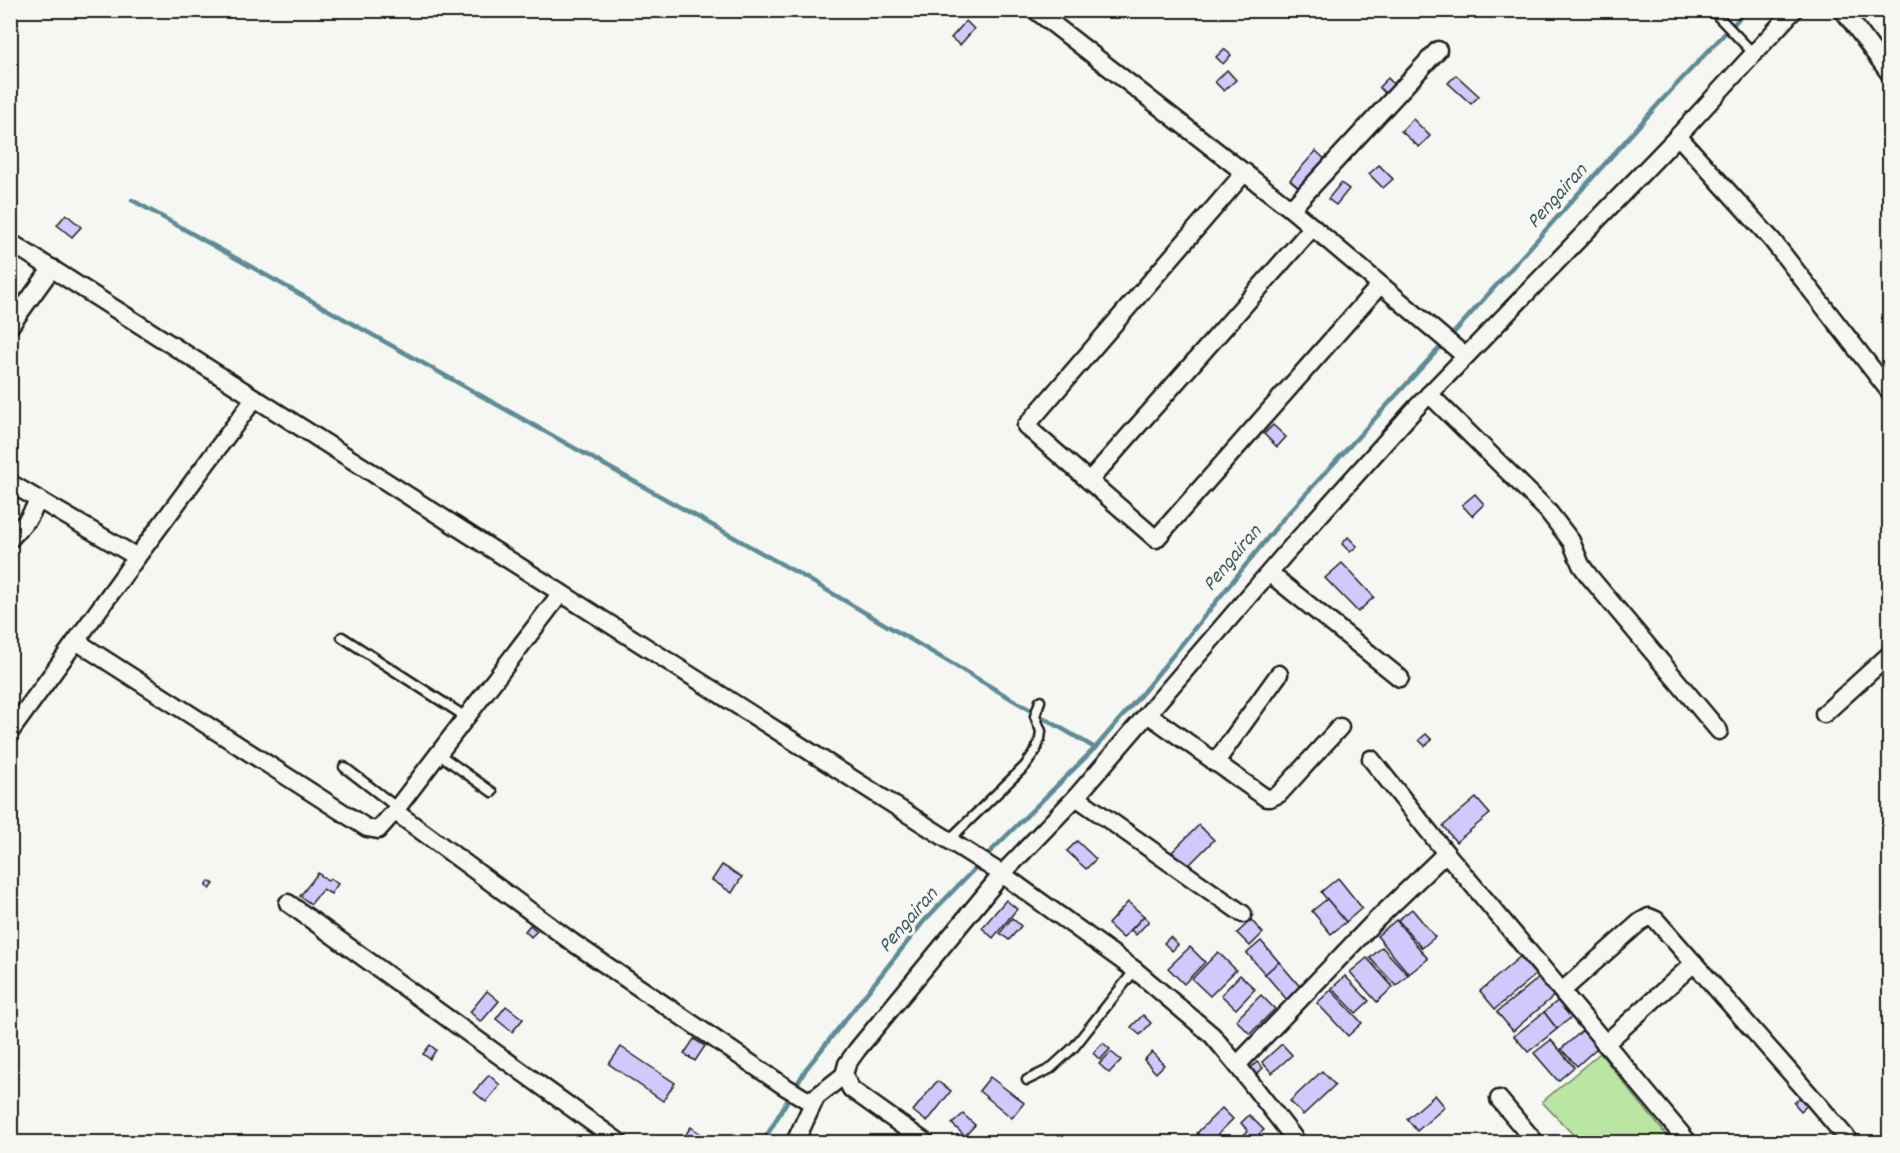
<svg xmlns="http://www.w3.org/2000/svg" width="1900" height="1153" viewBox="0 0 1900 1153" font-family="Dekko,sans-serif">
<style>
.green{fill:#bae5a2;stroke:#6b805f;stroke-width:1.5}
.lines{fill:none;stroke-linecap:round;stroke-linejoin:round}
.stream{stroke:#5d8c96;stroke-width:4.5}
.building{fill:#cfc9fc;stroke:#1c1c1c;stroke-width:1.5}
.service-casing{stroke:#1c1c1c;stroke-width:13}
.minor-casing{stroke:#1c1c1c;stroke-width:21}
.service{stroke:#f6f6f2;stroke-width:8}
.minor{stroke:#f6f6f2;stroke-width:16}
.labels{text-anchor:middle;stroke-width:6;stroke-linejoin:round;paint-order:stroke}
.water-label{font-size:21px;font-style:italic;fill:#425d63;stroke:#f6f6f2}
</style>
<rect width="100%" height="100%" fill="#f6f6f2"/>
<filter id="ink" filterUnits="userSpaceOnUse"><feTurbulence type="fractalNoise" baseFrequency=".0167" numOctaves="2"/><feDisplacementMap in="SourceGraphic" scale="12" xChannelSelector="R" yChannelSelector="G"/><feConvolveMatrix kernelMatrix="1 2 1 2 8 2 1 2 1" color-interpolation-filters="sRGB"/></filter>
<g filter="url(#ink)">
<polygon class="green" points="1600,1053 1672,1142 1580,1142 1542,1102"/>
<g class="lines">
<g class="stream">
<polyline points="132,200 801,575 1095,748"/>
<polyline points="1450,337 1661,101 1747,10"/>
<polyline points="984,858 1095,748 1144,691 1282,520 1444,343"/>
<polyline points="763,1142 806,1069 924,921 979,864"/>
</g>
</g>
<g class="building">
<polygon points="966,21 974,29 960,45 951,38"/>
<polygon points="1224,49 1231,55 1223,64 1216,57"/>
<polygon points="1227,70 1236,80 1224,91 1215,82"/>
<polygon points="1456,75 1479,96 1471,104 1448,83"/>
<polygon points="1388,78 1399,90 1390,98 1379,87"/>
<polygon points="1413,119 1430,136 1419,147 1401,131"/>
<polygon points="1316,151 1330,164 1304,192 1290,180"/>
<polygon points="1379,165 1393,179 1383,188 1369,174"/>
<polygon points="1341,183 1349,189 1336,205 1328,199"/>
<polygon points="66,214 81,227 72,237 57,225"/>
<polygon points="1273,425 1286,437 1277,447 1264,434"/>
<polygon points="1475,494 1484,504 1472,516 1462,505"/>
<polygon points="1348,537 1357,546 1350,552 1342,544"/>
<polygon points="1342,563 1374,597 1358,612 1325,578"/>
<polygon points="1426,734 1432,740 1425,746 1419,740"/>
<polygon points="1476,798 1490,814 1456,842 1443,826"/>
<polygon points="1199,825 1214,840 1187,867 1172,852"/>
<polygon points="1077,841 1096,859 1086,869 1067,851"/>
<polygon points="722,865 742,877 732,893 712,880"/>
<polygon points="318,873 328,881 330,878 338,884 331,894 323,889 311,904 300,896"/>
<polygon points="1338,878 1362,908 1346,922 1321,892"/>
<polygon points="209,881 214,884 210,889 206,886"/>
<polygon points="1327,899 1346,922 1331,934 1312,911"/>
<polygon points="1006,900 1017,909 993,938 982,928"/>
<polygon points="1128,902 1144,916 1123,938 1108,924"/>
<polygon points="1412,909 1435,937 1422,948 1398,920"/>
<polygon points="1144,916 1149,921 1136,935 1131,930"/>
<polygon points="1012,918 1021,926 1009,940 1000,933"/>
<polygon points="1251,920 1263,933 1250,946 1237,933"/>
<polygon points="1396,920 1428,959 1409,974 1377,936"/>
<polygon points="530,925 537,931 531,937 525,931"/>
<polygon points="1170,937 1178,945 1172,951 1164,943"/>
<polygon points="1261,941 1279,962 1265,974 1247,953"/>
<polygon points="1190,947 1205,962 1184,984 1168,968"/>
<polygon points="1382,947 1408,975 1396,986 1370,958"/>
<polygon points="1218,952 1236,970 1210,996 1192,979"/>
<polygon points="1522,955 1538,973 1495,1009 1480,991"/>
<polygon points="1367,958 1393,987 1377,1002 1350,972"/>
<polygon points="1279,962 1302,989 1288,1001 1265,974"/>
<polygon points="1240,975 1255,989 1236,1009 1221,995"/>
<polygon points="1345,976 1369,1001 1356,1013 1332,988"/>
<polygon points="1540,977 1555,995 1513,1031 1497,1012"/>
<polygon points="1331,990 1362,1023 1348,1036 1317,1003"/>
<polygon points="487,991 499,1001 481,1022 470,1012"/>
<polygon points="1261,995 1275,1009 1250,1034 1236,1020"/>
<polygon points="1560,999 1573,1016 1557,1029 1544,1012"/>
<polygon points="506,1006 523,1019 512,1032 496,1019"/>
<polygon points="1544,1012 1557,1029 1528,1052 1514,1036"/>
<polygon points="1143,1015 1151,1023 1140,1035 1131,1027"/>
<polygon points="1583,1030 1598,1047 1577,1066 1561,1049"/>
<polygon points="694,1039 705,1046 695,1061 684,1054"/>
<polygon points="1551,1040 1574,1067 1558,1081 1534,1053"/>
<polygon points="1103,1043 1110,1049 1100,1060 1093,1053"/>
<polygon points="1282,1044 1292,1055 1272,1073 1262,1062"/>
<polygon points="430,1045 436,1050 430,1059 423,1054"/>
<polygon points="621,1047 675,1083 663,1101 609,1064"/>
<polygon points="1111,1052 1121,1060 1109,1073 1099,1064"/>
<polygon points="1152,1052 1164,1065 1156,1073 1144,1060"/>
<polygon points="1257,1062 1263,1068 1253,1078 1247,1071"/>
<polygon points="1322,1071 1335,1085 1303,1115 1290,1101"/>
<polygon points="489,1075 500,1085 486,1102 474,1092"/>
<polygon points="990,1077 1024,1103 1012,1118 979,1091"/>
<polygon points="937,1081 951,1091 927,1122 913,1111"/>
<polygon points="1435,1095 1445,1107 1417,1131 1407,1119"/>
<polygon points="1803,1095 1810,1103 1801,1111 1794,1103"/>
<polygon points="1222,1108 1233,1119 1218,1134 1223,1138 1218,1142 1206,1142 1197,1133"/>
<polygon points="963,1114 975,1125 965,1136 952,1124"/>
<polygon points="1249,1115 1264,1130 1259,1134 1267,1142 1236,1142 1248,1131 1241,1123"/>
<polygon points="691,1127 708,1139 706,1142 680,1142"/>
</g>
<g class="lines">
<g class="service-casing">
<g id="service">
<polyline points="1712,10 1754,54"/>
<polyline points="342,637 466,717"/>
<polyline points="439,754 492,792"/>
<polyline points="344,767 391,803 398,807"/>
<polyline points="949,840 1025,766 1036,750 1040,739 1041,731 1035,716 1040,701"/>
<polyline points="1027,1080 1050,1069 1074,1047 1135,970"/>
</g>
</g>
<g class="minor-casing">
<g id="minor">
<polyline points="1035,10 1291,209 1465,356"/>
<polyline points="1843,10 1890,74"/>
<polyline points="1678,136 1772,240 1890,392"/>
<polyline points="1245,172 1026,426 1156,539 1380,285"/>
<polyline points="1291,209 1438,50"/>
<polyline points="10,242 1002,874 1135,970 1212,1035 1237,1065 1297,1142"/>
<polyline points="10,326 52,268"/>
<polyline points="1429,394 1547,510 1571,541 1581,565 1589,576 1719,731"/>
<polyline points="1089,481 1313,227"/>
<polyline points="10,483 137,557 255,398"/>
<polyline points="10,539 28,519 39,500"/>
<polyline points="1269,573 1400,678"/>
<polyline points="76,641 367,828 378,830 394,812 401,816 572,942 784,1086 807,1100 816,1097 844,1075"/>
<polyline points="1824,714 1890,654"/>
<polyline points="1149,715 1266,798 1270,798 1279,794 1340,727"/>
<polyline points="10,732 137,557"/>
<polyline points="1371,759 1446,853 1688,1142"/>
<polyline points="1215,763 1279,674"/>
<polyline points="1076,797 1243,914"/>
<polyline points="394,812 561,593"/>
<polyline points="288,903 619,1142"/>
<polyline points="1562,991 1640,922 1649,917 1656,920 1817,1103 1850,1142"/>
<polyline points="1605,1044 1694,963"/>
<polyline points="1237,1065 1372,924 1446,853"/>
<polyline points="1499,1099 1535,1142"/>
<polyline points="795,1142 816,1097"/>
<polyline points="925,1142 851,1089 844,1075 847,1064 857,1050 1002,874 1076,797 1285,554 1415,409 1678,136 1794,10"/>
</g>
</g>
<use href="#service" class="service"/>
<use href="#minor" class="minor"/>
</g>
</g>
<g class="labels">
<g class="water-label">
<text transform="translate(1556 195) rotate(-48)" y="7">Pengairan</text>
<text transform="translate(1231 557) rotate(-50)" y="7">Pengairan</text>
<text transform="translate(907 919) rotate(-49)" y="7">Pengairan</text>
</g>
</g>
<rect width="1900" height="1153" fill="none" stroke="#f6f6f2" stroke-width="36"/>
<rect x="18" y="18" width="1864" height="1117" fill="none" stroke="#1c1c1c" stroke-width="2" filter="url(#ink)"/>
</svg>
